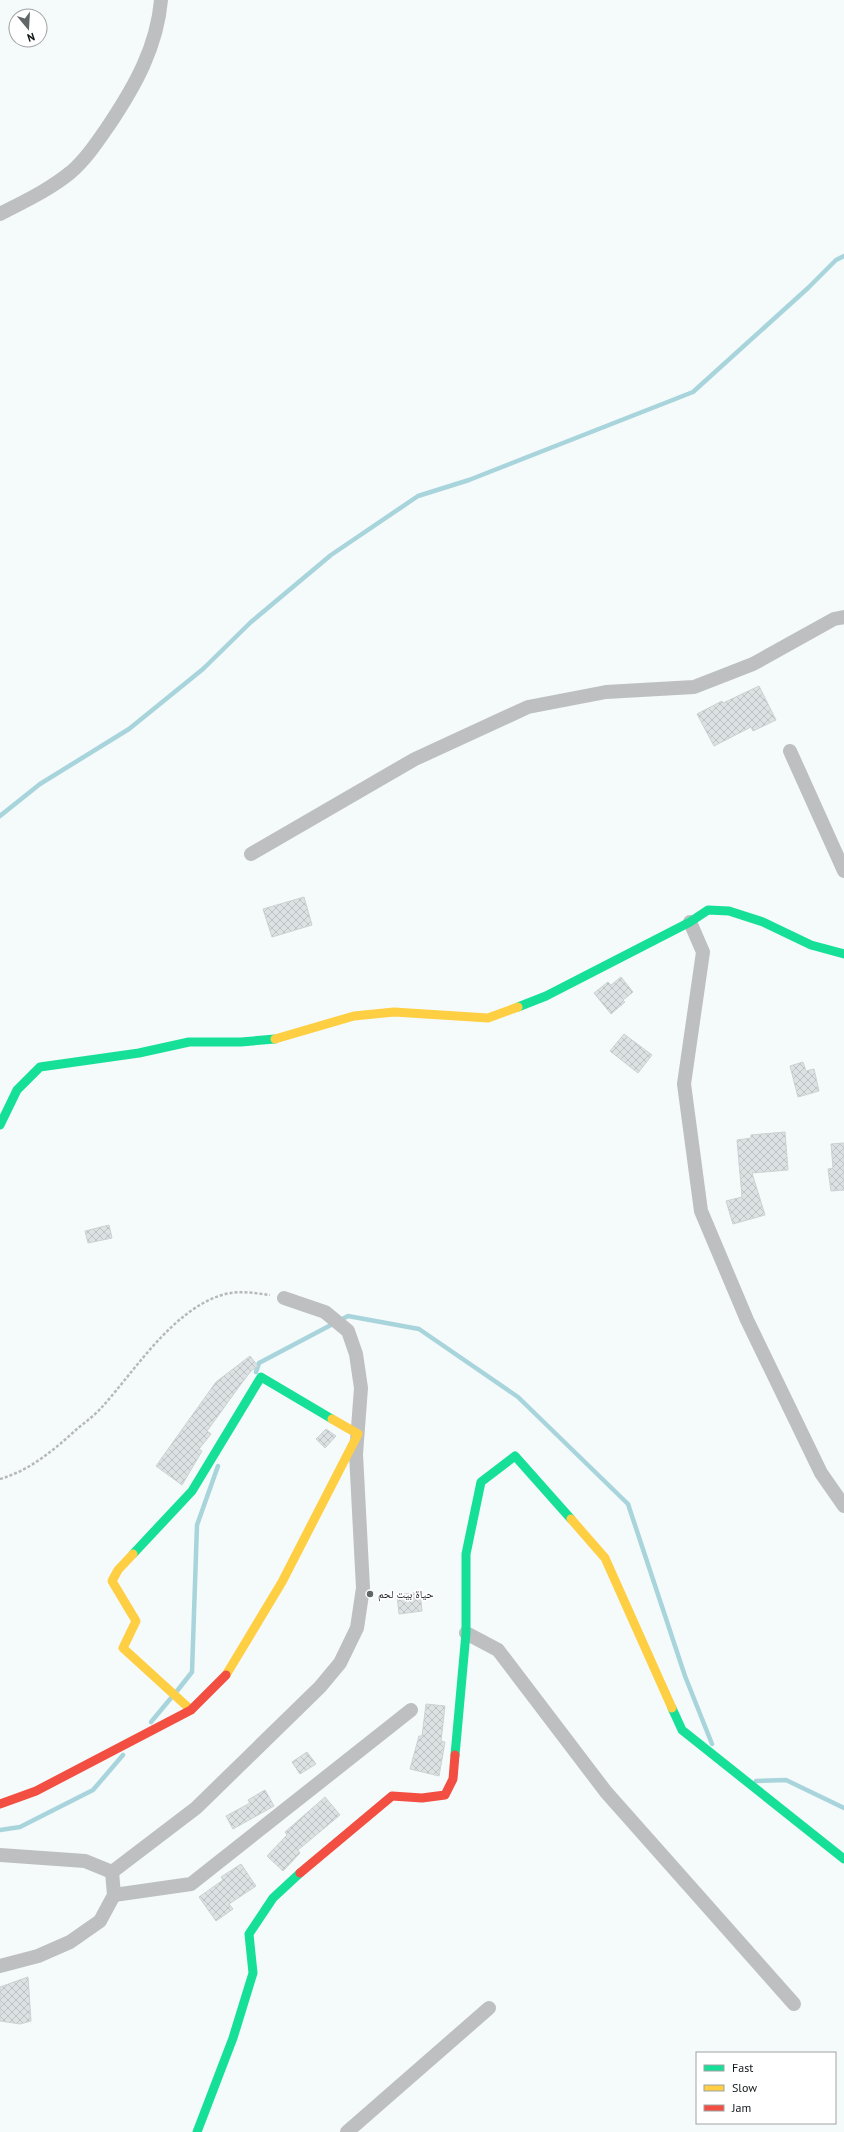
<svg xmlns="http://www.w3.org/2000/svg" width="844" height="2132" viewBox="0 0 844 2132" font-family="'PT Sans','Noto Naskh Arabic',sans-serif">
<style>
.lines{fill:none;stroke-linecap:round;stroke-linejoin:round}
.stream{stroke:#a8d4dc;stroke-width:4.5}
.building{fill:url(#building-cross-hatch);stroke:#ccd1d2}
.path{stroke:#b6b9ba;stroke-width:2.5;stroke-dasharray:3 2;stroke-linecap:butt}
.street{stroke:#bdbfc0;stroke-width:14}
.fast{stroke:#16e098;stroke-width:9}
.slow{stroke:#ffcf43;stroke-width:9}
.jam{stroke:#f24e42;stroke-width:9}
.poi-dot{fill:#616667;stroke:#fff;stroke-width:1.5}
.labels{text-anchor:middle;stroke-width:3.5;stroke-linejoin:round;paint-order:stroke}
.poi-label{font-size:11px;fill:#111718;stroke:#fff;text-anchor:start}
</style>
<defs>
<pattern id="building-cross-hatch" width="8" height="8" patternUnits="userSpaceOnUse"><rect width="8" height="8" fill="#dce2e3"/><path d="M0 0l8 8M0 8l8-8" fill="none" stroke="#bcc1c2"/></pattern>
</defs>
<rect width="100%" height="100%" fill="#f5fafb"/>
<g class="lines">
<g class="stream">
<polyline points="0,816 40,784 129,729 203,669 251,622 331,555 418,496 469,480 693,392 808,288 836,260 844,256"/>
<polyline points="256,1372 259,1363 348,1316 419,1329 518,1397 628,1504 685,1676 712,1744"/>
<polyline points="177,1691 192,1672 197,1525 218,1466"/>
<polyline points="151,1722 171,1698"/>
<polyline points="756,1781 786,1780 844,1808"/>
<polyline points="0,1830 20,1827 93,1790 123,1755"/>
</g>
</g>
<g class="building">
<polygon points="759,686 776,720 753,731 751,727 714,746 697,714 722,701 723,703"/>
<polygon points="304,897 312,925 272,937 263,909"/>
<polygon points="621,977 633,992 623,1000 625,1002 611,1014 594,993 608,982 611,985"/>
<polygon points="624,1034 652,1055 638,1073 610,1051"/>
<polygon points="803,1062 806,1071 814,1069 819,1091 798,1097 790,1066"/>
<polygon points="785,1132 788,1170 752,1173 765,1215 733,1224 726,1201 742,1197 737,1140 751,1138 751,1135"/>
<polygon points="844,1143 844,1190 831,1191 828,1169 833,1168 831,1144"/>
<polygon points="109,1225 112,1238 88,1243 85,1231"/>
<polygon points="250,1356 258,1366 251,1371 241,1384 207,1431 211,1434 199,1449 202,1451 182,1485 156,1466 216,1382"/>
<polygon points="326,1429 336,1436 325,1448 316,1439"/>
<polygon points="420,1592 422,1611 399,1614 397,1595"/>
<polygon points="426,1704 445,1706 441,1741 445,1742 439,1776 410,1769 419,1736 422,1736"/>
<polygon points="307,1752 316,1764 300,1774 292,1762"/>
<polygon points="265,1790 274,1806 233,1829 226,1816 250,1803 248,1800"/>
<polygon points="325,1797 340,1815 298,1850 300,1853 283,1871 267,1856 287,1835 285,1832"/>
<polygon points="241,1864 256,1886 229,1904 233,1909 216,1921 199,1897 223,1880 221,1877"/>
<polygon points="28,1977 31,2021 20,2024 0,2021 0,1987"/>
</g>
<g class="lines">
<path class="path" d="M 0,1479 C 31,1470 55,1449 78,1428 C 87,1421 96,1414 103,1406 C 136,1369 173,1310 222,1295 C 238,1290 254,1293 270,1295"/>
<g class="street">
<path d="M 0,214 C 25,201 49,190 71,172 C 86,159 98,141 109,125 C 135,86 157,47 161,0"/>
<polyline points="790,751 844,871"/>
<polyline points="251,854 415,759 528,707 606,692 694,687 753,664 834,619 844,617"/>
<polyline points="690,922 703,952 684,1084 701,1211 747,1320 821,1473 844,1506"/>
<polyline points="466,1633 498,1650 606,1792 794,2004"/>
<polyline points="0,1855 85,1861 112,1872"/>
<polyline points="112,1872 196,1808 320,1687 340,1663 357,1628 363,1588 356,1454 361,1388 356,1354 348,1331 325,1312 284,1298"/>
<polyline points="114,1895 191,1884 411,1710"/>
<polyline points="0,1966 38,1956 70,1942 100,1921 114,1895 112,1872"/>
<polyline points="347,2132 489,2008"/>
</g>
<g class="fast">
<polyline points="518,1007 546,996 690,922 708,910 729,911 763,922 811,945 844,954"/>
<polyline points="0,1125 17,1090 40,1067 139,1053 189,1042 241,1042 275,1039"/>
<polyline points="133,1554 192,1491 261,1377 332,1419"/>
<polyline points="672,1708 682,1730 844,1859"/>
<polyline points="455,1755 466,1633 466,1554 481,1482 515,1456 571,1519"/>
<polyline points="197,2132 233,2038 253,1973 249,1934 273,1898 300,1873"/>
</g>
<g class="slow">
<polyline points="275,1039 354,1016 394,1012 488,1018 518,1007"/>
<polyline points="571,1519 605,1558 672,1708"/>
<polyline points="133,1554 118,1570 112,1581 136,1621 123,1648 191,1710"/>
<polyline points="226,1675 282,1582 358,1434 332,1419"/>
</g>
<g class="jam">
<polyline points="0,1804 36,1791 191,1710 226,1675"/>
<polyline points="300,1873 392,1796 422,1798 445,1795 453,1779 455,1755"/>
</g>
</g>
<circle class="poi-dot" cx="370" cy="1594" r="4"/>
<g class="labels">
<g class="poi-label">
<text x="378" y="1598">حياة بيت لحم</text>
</g>
</g>
<rect x="696" y="2052" width="140" height="72" fill="#ffffff" stroke="#a0a2a3"/>
<rect x="704" y="2065" width="20" height="6" fill="#16e098" stroke="#a0a2a3"/>
<text x="732" y="2072" font-size="12" fill="#111718">Fast</text>
<rect x="704" y="2085" width="20" height="6" fill="#ffcf43" stroke="#a0a2a3"/>
<text x="732" y="2092" font-size="12" fill="#111718">Slow</text>
<rect x="704" y="2105" width="20" height="6" fill="#f24e42" stroke="#a0a2a3"/>
<text x="732" y="2112" font-size="12" fill="#111718">Jam</text>
<g transform="translate(28 28) rotate(162)"><circle r="19" fill="#ffffff" stroke="#a0a2a3"/>
<path d="M0-3L7 15L0 10L-7 15Z" fill="#616667"/>
<text y="-6" font-size="11" font-weight="bold" text-anchor="middle" fill="#111718">N</text>
</g>
</svg>
